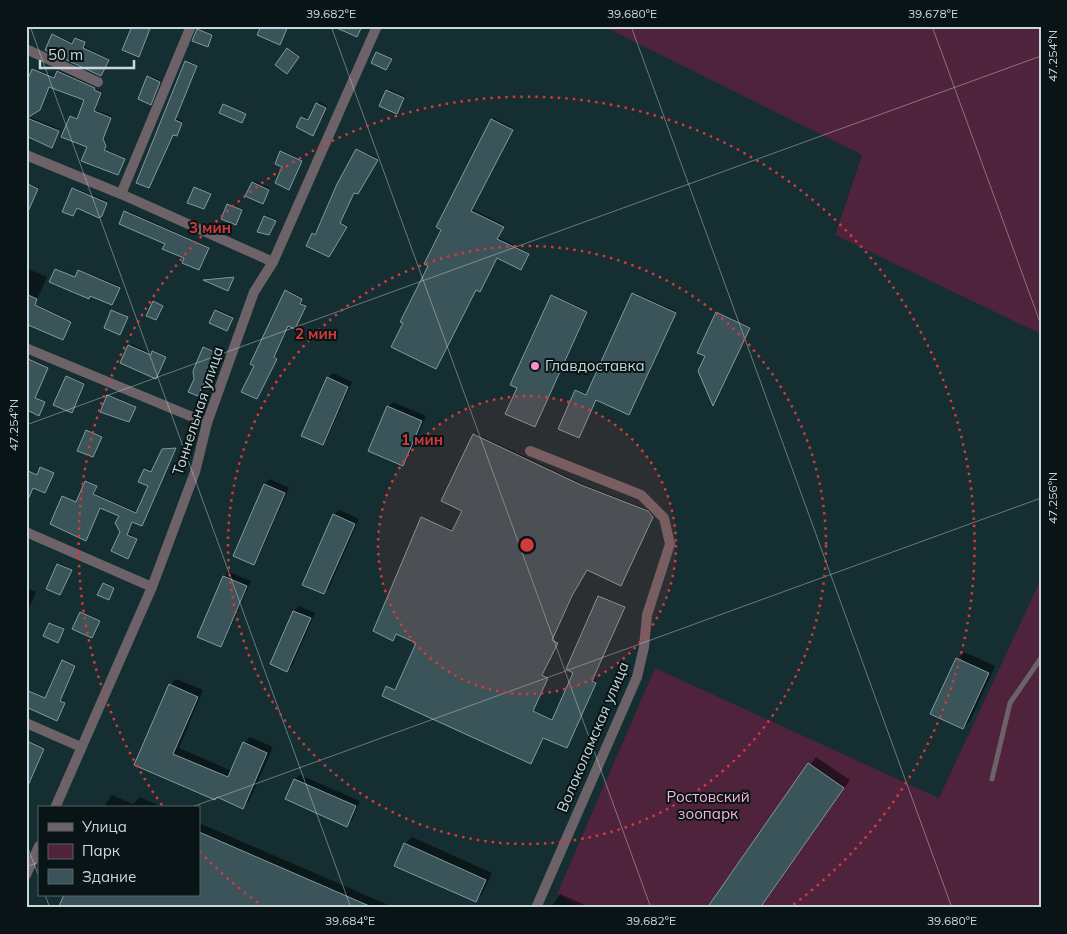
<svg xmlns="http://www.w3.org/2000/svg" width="1067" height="934" viewBox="0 0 1067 934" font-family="Mulish,sans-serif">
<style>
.green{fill:#4e233b}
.shadow{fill:#0007}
.building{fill:#3a5459;stroke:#7f9ca1}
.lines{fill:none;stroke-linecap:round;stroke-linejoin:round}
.lane{stroke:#6c6267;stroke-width:5}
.street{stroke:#6c6267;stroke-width:10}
.ticks{fill:none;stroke:#cad8db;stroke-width:1;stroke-opacity:0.45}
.ring{fill:none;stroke:#d53a3a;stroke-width:2.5;stroke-dasharray:2.5 5}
.poi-dot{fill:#f98fc9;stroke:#091416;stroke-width:2}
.labels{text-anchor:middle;stroke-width:4;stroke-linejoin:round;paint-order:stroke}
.poi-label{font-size:15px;fill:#cad8db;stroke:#091416;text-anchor:start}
.street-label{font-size:15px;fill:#cad8db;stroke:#091416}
.park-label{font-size:15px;fill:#fbb2d7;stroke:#091416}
.centre{fill:#d53a3a;stroke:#091416;stroke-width:2.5}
.ring-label{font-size:15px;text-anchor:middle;font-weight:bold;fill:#d53a3a;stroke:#091416;stroke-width:4;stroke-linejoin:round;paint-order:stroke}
.neatline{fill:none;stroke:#cad8db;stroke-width:2}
.ticks-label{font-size:12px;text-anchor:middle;fill:#cad8db}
</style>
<rect width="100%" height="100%" fill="#142e32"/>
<g class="green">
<polygon points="603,26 1041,26 1041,334 835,235 862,155"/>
<polygon points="1041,579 1041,906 579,908 557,894 655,668 939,798"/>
</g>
<g class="shadow">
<polygon points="199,29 213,34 208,45 198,30"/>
<polygon points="54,34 73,43 77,37 85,41 83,46 109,59 102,73"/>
<polygon points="289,48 299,56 287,72 276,65"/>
<polygon points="378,52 392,58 387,68 377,53"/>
<polygon points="187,61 197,65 175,118 183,121 178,134 173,134 150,185"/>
<polygon points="34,69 56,77 59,70 95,87 94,89 102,92 95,110 112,116 103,138 106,144 104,149 125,158 119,172 88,147 71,117 78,118 86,99 49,85 27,116 60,129 53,145 26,135 26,87"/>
<polygon points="149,76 161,80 152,102 148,77"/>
<polygon points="389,89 405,97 398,111 380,105"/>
<polygon points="319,102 327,106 314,133 297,126 303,116 309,119"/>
<polygon points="225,104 246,113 243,121 224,105"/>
<polygon points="494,118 513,128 472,209 504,225 498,237 529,253 522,267 498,257 481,289 430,265 443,229 438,226"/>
<polygon points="358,149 378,158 359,192 355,191 340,222 347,225 330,254 313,234 317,235"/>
<polygon points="283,151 302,160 290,187 284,166"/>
<polygon points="254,181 270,188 264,201 253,182"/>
<polygon points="26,182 39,188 27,211 26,211"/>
<polygon points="196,187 211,193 204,208 195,188"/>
<polygon points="75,188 108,201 103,214 74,189"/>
<polygon points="229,204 242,209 237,222 228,205"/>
<polygon points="126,210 209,247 200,268 199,269"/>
<polygon points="266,215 276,220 270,233 265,217"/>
<polygon points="26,268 47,277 35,304 72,321 63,339 26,323"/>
<polygon points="57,268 76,277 80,270 120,286 113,303 80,281 81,279"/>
<polygon points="234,276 227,289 205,279"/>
<polygon points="288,290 302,297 300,302 306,305 296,326 289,325 274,356 277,357 258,397 256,365"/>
<polygon points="635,293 676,311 630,413 597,399 580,436 576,391 588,394"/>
<polygon points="553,295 588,311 536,425 518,388"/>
<polygon points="217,309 233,316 228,328 216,310"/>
<polygon points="114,310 128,316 121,332 112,311"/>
<polygon points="718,312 751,327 714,404 707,356"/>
<polygon points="131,344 152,354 154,351 166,356 156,378 122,363"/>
<polygon points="205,347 217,352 199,393 196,379"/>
<polygon points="26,357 48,367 38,389 26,385"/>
<polygon points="333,373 352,382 327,439 322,444 328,378"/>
<polygon points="69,376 85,383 72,411 67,377"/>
<polygon points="110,395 136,406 130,419 112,416 101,412"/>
<polygon points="393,402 426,416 408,459 403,464 388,407"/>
<polygon points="88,430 102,436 93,455 87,431"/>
<polygon points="475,433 583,484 649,510 653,515 622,583 587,569 552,639 558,641 543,674 549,677 533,710 554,720 575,672 599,596 625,606 593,680 596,681 568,746 543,737 531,763 387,687 397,689 418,643 397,633 393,640 422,518 454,530 464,510 442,500"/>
<polygon points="176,447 143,523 133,521 127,533 137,538 129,556 122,532 120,515 100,506 87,538 63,497 77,502 87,480 97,485 94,493 137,512 157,473 146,469 153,471 163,449"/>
<polygon points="270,479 289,488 258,558 254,563 234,555 265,484"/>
<polygon points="339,510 359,519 329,588 324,593 334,515"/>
<polygon points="59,563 72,569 60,594 58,565"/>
<polygon points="229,572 251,581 225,640 221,645 224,577"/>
<polygon points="105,583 115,587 110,598 104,584"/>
<polygon points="26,588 36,592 26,615"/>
<polygon points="299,606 315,613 292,666 287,671 271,664 294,611"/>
<polygon points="82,612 100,620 92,637 81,613"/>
<polygon points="51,622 64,628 58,640 45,636"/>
<polygon points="964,652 995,666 970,721 963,728 958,659"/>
<polygon points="64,660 76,665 60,700 65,702 58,719 26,706 26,690 46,698"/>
<polygon points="176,679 203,690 179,748 232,771 244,743 250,737 273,747 249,801 243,807 136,765 170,685"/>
<polygon points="31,742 45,748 26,789 26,752"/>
<polygon points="816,757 850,780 761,908 709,908"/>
<polygon points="300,775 360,801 352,820 347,825 287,798 295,779"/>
<polygon points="112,795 133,804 140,797 165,808 103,808"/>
<polygon points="199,823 395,908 59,908 199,895"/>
<polygon points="412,837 492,873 482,894 475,901 405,844"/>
<polygon points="560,894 592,908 551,908"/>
</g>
<g class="building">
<polygon points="132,26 151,26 139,57 122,50"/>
<polygon points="261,26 288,26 280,45 257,35"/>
<polygon points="332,26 362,26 357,37"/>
<polygon points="197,29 212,35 208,47 192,41"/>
<polygon points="52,34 72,44 75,38 85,42 83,48 109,60 101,76 45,50"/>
<polygon points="287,48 299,57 287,74 275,65"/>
<polygon points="376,52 392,59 386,70 371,63"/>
<polygon points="185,61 197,66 175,120 182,123 177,136 173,135 149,188 136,183"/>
<polygon points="32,69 54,78 57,71 95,88 94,90 101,93 94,111 111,118 103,139 106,146 104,150 125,159 118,175 81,161 87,147 61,137 70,116 77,119 84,100 49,87 40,110 27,118 59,131 52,148 26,136 26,83"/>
<polygon points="147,76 160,82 151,105 138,99"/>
<polygon points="386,90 404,98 397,114 379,106"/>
<polygon points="316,103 326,108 313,136 296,127 301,117 308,120"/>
<polygon points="223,104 246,114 242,123 219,113"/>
<polygon points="491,119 513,130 471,211 504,227 497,239 529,254 521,270 497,258 480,292 476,290 436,369 391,347 403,323 400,322 428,266 424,264 441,230 436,227"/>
<polygon points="356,149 378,160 358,194 354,193 340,223 347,227 329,257 306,246 312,233 315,235 337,184"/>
<polygon points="280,151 302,161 289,190 275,183 282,167 275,164"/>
<polygon points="252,182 269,190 263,204 245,196"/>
<polygon points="26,183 38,189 26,216"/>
<polygon points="194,187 211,194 204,209 187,203"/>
<polygon points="72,188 107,203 102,216 99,218 77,208 73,216 62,212"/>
<polygon points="227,204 242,210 236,225 221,219"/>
<polygon points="124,211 209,248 199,270 182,263 184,258 162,249 165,244 119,224"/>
<polygon points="264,216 276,221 269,235 257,232"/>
<polygon points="55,269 75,277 78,270 120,288 112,305 90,296 89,299 49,282"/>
<polygon points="234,277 228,291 203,280"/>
<polygon points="285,290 302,299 300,304 306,306 295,329 288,326 274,357 277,359 257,399 241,392 254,366 250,364"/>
<polygon points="632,293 676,313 629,415 596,400 579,438 558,429 575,390 586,395"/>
<polygon points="26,294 37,299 35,305 71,322 63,340 26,324"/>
<polygon points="551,295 587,312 535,427 505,414 517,388 510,385"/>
<polygon points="153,301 163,306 156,320 146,316"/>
<polygon points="111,310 128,317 120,335 104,328"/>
<polygon points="215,310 233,318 227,331 209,323"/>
<polygon points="716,312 750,328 713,406 698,371 705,356 697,353"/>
<polygon points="128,345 151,355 152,351 166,357 156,379 120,363"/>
<polygon points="203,347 217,353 198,396 188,392 194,379 193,371"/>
<polygon points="26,358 48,368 35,398 45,402 39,416 29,411 26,418"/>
<polygon points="66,376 84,384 72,413 53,405"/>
<polygon points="327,377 348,387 323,445 301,436"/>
<polygon points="107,395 136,407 129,422 100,412"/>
<polygon points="387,406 422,421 403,466 368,451"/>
<polygon points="86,430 102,437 93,457 77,451"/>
<polygon points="473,434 581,485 648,511 653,517 621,586 587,570 572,596 552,640 558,643 542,675 548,678 533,711 552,720 573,673 566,669 598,596 625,607 592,681 596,683 567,748 543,738 531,764 382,696 386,686 395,690 416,643 396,634 393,641 373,631 421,517 452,531 462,511 441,501"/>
<polygon points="176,448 142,526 132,522 127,535 137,539 128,559 111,551 120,532 115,523 119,516 100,508 86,541 50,524 62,496 76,502 85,481 97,486 93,494 136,513 148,486 138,482 144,469 151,472 162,449"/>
<polygon points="40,467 54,473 45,493 33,488 26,504 26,470 37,475"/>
<polygon points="264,484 285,493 254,565 233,556"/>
<polygon points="333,514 355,524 324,594 302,585"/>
<polygon points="57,564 72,570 60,595 46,589"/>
<polygon points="223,576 247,586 221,647 197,637"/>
<polygon points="103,583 114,588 109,600 97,595"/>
<polygon points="293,611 311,618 287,672 270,664"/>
<polygon points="80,612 100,621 92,638 72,629"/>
<polygon points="49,623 64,629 58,643 43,636"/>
<polygon points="956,658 989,673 963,729 930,714"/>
<polygon points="62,660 75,666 60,701 65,703 57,721 26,707 26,690 45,698"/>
<polygon points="169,684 198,697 173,754 228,777 243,742 267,753 243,809 217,797 215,800 134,765"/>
<polygon points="29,742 44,749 26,790 26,749"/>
<polygon points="808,763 844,788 760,908 707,908"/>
<polygon points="294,779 356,806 347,827 285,799"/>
<polygon points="199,832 374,908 58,908 64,895 199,895"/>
<polygon points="404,843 486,880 476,902 394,866"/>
</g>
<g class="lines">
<polyline class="lane" points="992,779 1010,703 1041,658"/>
<g class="street">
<polyline points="26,49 98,82"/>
<polyline points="26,155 121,194 273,262"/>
<polyline points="121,194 191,26"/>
<polyline points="26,348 207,423"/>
<polyline points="530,451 641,495 664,518 670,544 647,615 644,647 637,677 536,908"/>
<polyline points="26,532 152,587"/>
<polyline points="26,723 81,747"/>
<polyline points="55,808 152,587 195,472 207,423 254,292 273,262 377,26"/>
<polyline points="26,875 39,846"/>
</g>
</g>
<path class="ticks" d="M 30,26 L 351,908M 331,26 L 651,908M 631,26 L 952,908M 932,26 L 1041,325M 26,425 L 1041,56M 189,808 L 1041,498M 26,843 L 39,877M 26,867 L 39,862M 45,895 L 50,908"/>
<circle cx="527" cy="545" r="149" fill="#d53a3a" fill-opacity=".12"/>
<g class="ring">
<circle cx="527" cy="545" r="149"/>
<circle cx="527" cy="545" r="299"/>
<path d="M264 907A448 448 0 0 1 199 851M162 805A448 448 0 1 1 790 907"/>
</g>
<circle class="poi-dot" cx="535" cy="366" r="5"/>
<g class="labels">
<g class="poi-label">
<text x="545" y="371">Главдоставка</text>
</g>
<g class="street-label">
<text transform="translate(198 411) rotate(-72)" y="5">Тоннельная улица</text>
<text transform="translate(593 737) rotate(-67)" y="5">Волоколамская улица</text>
</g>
<g class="park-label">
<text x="708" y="802">Ростовский<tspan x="708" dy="17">зоопарк</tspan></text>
</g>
</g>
<circle cx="527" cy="545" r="8" class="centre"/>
<g class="ring-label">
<text x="210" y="233">3 мин</text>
<text x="316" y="339">2 мин</text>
<text x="422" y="445">1 мин</text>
</g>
<rect width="1067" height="934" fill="none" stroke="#091416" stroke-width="55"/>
<rect x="38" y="806" width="162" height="90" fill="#091416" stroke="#566265"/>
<rect x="48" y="823" width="25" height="8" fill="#6c6267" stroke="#566265"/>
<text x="82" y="832" font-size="15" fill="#cad8db">Улица</text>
<rect x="48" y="844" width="25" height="15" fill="#4e233b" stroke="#566265"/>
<text x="82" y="856" font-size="15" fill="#cad8db">Парк</text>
<rect x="48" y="869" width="25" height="15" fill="#3a5459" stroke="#566265"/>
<text x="82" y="882" font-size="15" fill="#cad8db">Здание</text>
<path d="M40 60v8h94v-8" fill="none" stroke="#cad8db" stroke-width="2.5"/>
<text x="48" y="60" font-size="15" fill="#cad8db" stroke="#091416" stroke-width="4" paint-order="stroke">50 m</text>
<rect x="28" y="28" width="1012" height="878" class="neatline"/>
<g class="ticks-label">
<text x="331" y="18">39.682°E</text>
<text x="632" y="18">39.680°E</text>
<text x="933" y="18">39.678°E</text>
<text transform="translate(1053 56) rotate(-90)" y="4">47.254°N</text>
<text transform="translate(14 425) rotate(-90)" y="4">47.254°N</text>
<text transform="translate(1053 498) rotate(-90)" y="4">47.256°N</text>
<text x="350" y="925">39.684°E</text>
<text x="651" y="925">39.682°E</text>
<text x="952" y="925">39.680°E</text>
</g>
</svg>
